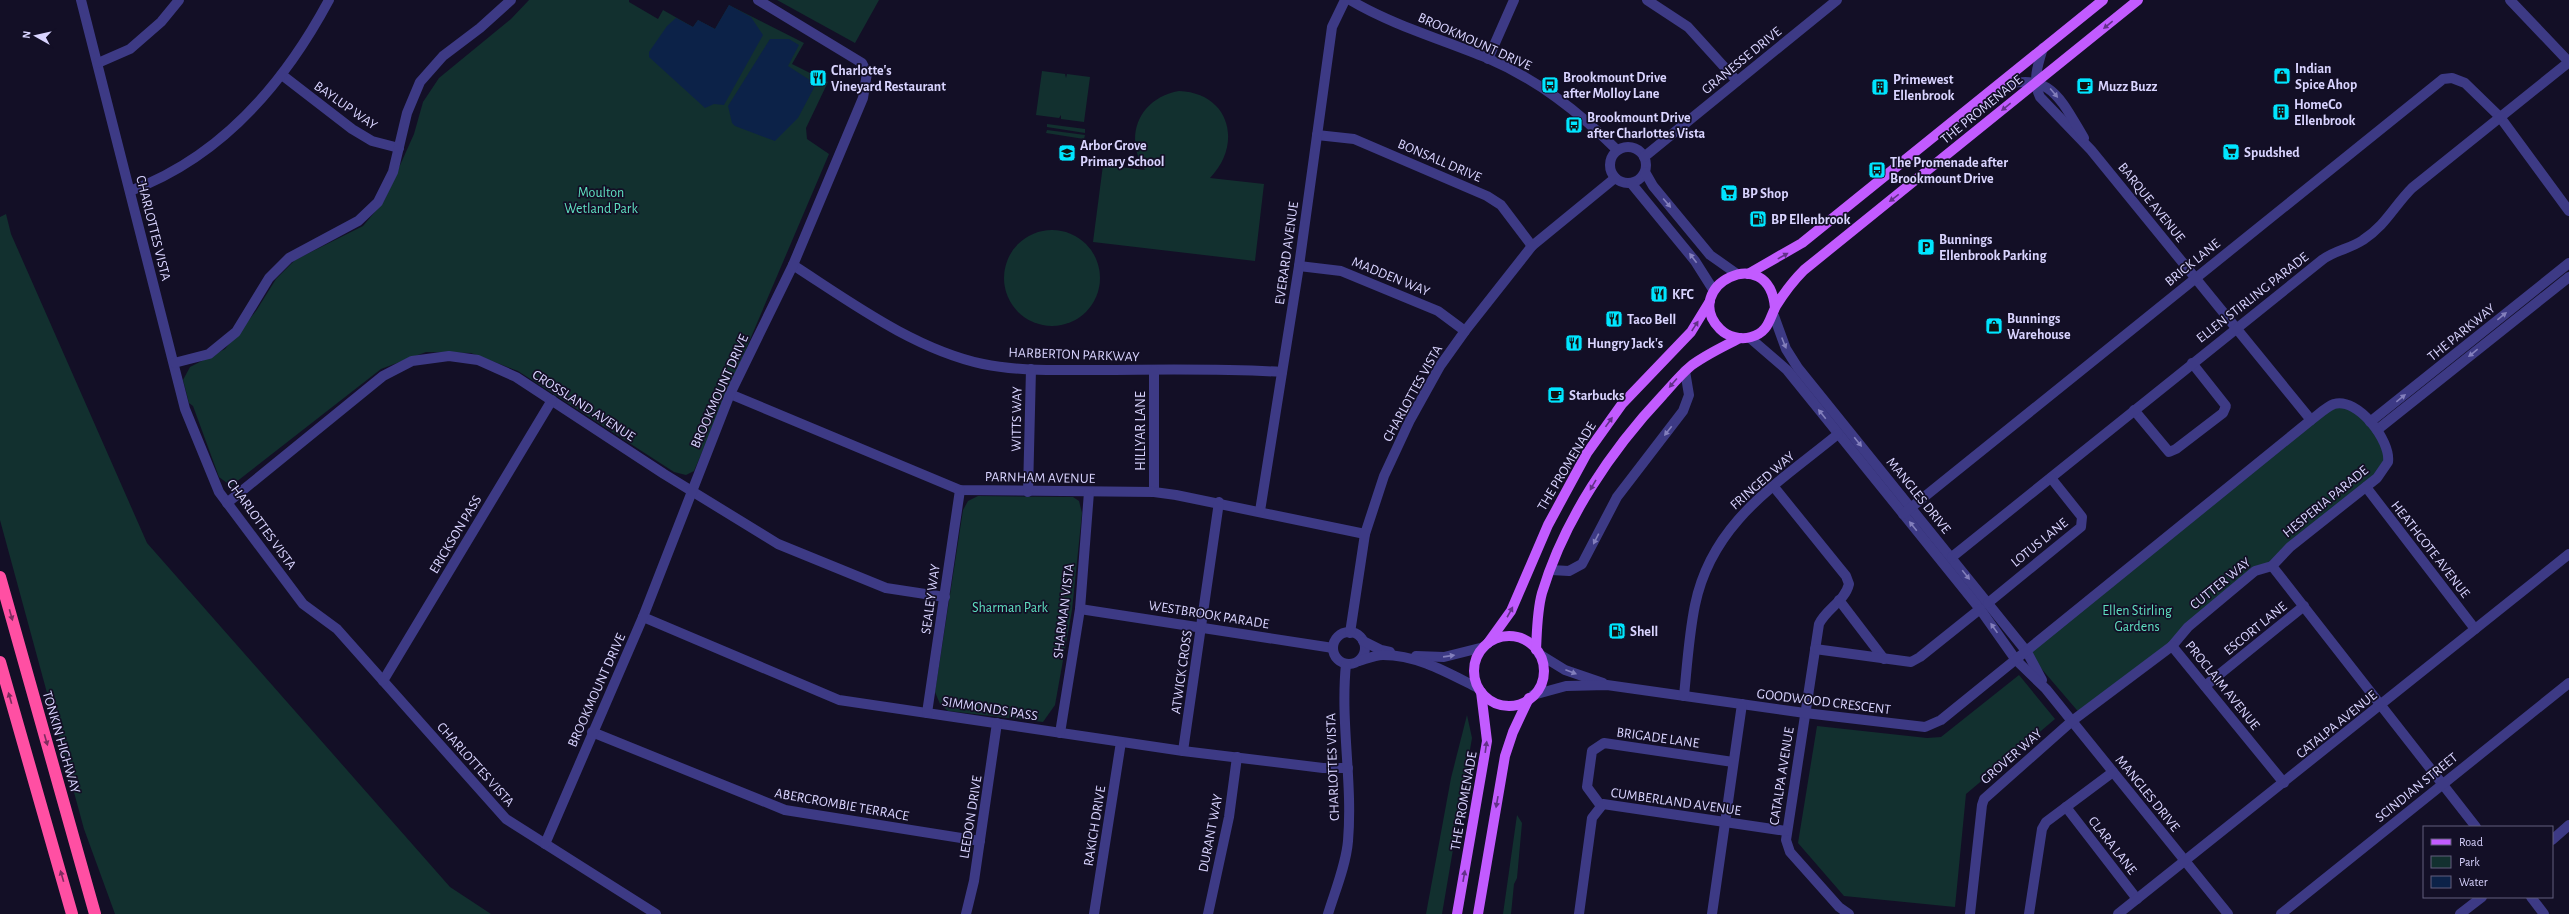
<svg xmlns="http://www.w3.org/2000/svg" width="2569" height="914" viewBox="0 0 2569 914" font-family="'Alegreya Sans',sans-serif">
<style>
.green{fill:#12302f}
.water{fill:#0c2248}
.lines{fill:none;stroke-linecap:round;stroke-linejoin:round}
.minor{stroke:#3d3a85;stroke-width:10}
.major{stroke:#c25bff;stroke-width:10}
.highway{stroke:#ff4fa3;stroke-width:12}
.oneway{fill:#623188}
.oneway2{fill:#837fbc}
.oneway3{fill:#7d2c5e}
.labels{text-anchor:middle;stroke-width:3.5;stroke-linejoin:round;paint-order:stroke}
.street-label{font-size:14px;fill:#d9d4ff;stroke:#130f26}
.poi-label{font-size:14px;font-weight:bold;fill:#d9d4ff;stroke:#130f26;text-anchor:start}
.park-label{font-size:14px;fill:#5fe0c0;stroke:#130f26}
</style>
<rect width="100%" height="100%" fill="#130f26"/>
<g class="green">
<polygon points="529,0 629,0 629,2 658,19 663,10 693,27 698,20 715,29 729,5 804,43 792,64 828,82 806,128 807,139 829,154 694,471 686,475 674,472 518,371 471,353 426,352 381,369 231,486 219,477 193,406 189,403 183,380 190,367 225,349 256,311 276,279 295,260 363,226 384,201 414,134 423,102 439,78 511,19"/>
<polygon points="777,0 879,0 855,43"/>
<polygon points="1042,71 1065,74 1066,78 1067,74 1090,77 1084,122 1061,119 1061,115 1059,118 1036,115"/>
<path d="M 1179,91 C 1230,93 1243,144 1210,178 L 1264,184 L 1255,261 L 1093,242 L 1103,165 L 1145,170 C 1123,137 1139,98 1179,91 Z"/>
<polygon points="1047,124 1085,129 1085,133 1047,127"/>
<polygon points="1047,130 1085,135 1084,139 1046,133"/>
<polygon points="6,214 11,234 147,543 450,887 491,914 115,914 84,829 0,520 0,217"/>
<circle cx="1052" cy="278" r="48"/>
<polygon points="2343,403 2370,422 2388,462 2353,497 2262,567 2082,716 2027,652 2311,420"/>
<polygon points="978,496 1073,497 1079,501 1082,513 1072,610 1055,705 1043,722 948,711 940,704 935,692 963,510 968,501"/>
<polygon points="2019,675 2055,719 1966,794 1955,907 1844,896 1798,843 1817,726 1927,738 1941,737"/>
<polygon points="1467,715 1472,738 1442,914 1426,914 1451,778"/>
<polygon points="1517,815 1522,823 1517,878 1514,884 1511,914 1503,914"/>
</g>
<g class="water">
<polygon points="729,5 751,17 763,35 724,105 714,104 705,108 649,57 649,52 667,26 676,18 693,27 698,20 715,29"/>
<polygon points="770,39 789,39 799,45 788,66 816,84 798,118 775,141 735,126 732,123 728,106"/>
</g>
<g class="lines">
<g class="minor">
<polyline points="81,0 185,409 219,492 303,604 337,629 506,819 656,914"/>
<path d="M 1350,0 C 1392,25 1441,39 1487,58 C 1538,80 1578,111 1617,150"/>
<polyline points="1647,0 1688,27 1737,81"/>
<polyline points="2510,0 2569,62"/>
<path d="M 2043,48 C 2038,64 2032,81 2040,97 L 2091,150 L 2311,420"/>
<polyline points="1488,59 1514,0"/>
<polyline points="98,63 130,49 161,22 179,0"/>
<polyline points="282,75 352,129 372,141 399,148"/>
<path d="M 1995,88 C 2049,69 2059,96 2084,138"/>
<polyline points="1317,135 1354,139 1487,196 1501,205 1532,246"/>
<circle cx="1628" cy="165" r="18"/>
<polyline points="1644,157 1837,0"/>
<polyline points="1645,172 1653,186 1710,255 1737,274"/>
<polyline points="1631,183 1695,261 1714,291"/>
<path d="M 130,191 C 222,157 284,84 329,0"/>
<path d="M 793,265 C 852,303 914,349 983,364 C 1017,371 1054,370 1089,370 C 1153,370 1218,368 1282,372"/>
<polyline points="1299,266 1341,271 1438,311 1465,331"/>
<polyline points="1774,316 1786,349 1798,368 2027,652 2042,680"/>
<polyline points="1750,338 1787,370 1980,609 2016,660 2046,689 2228,914"/>
<polyline points="174,363 209,354 236,332 269,278 289,258 358,221 378,202 393,172 407,113 420,82 443,56 480,28 511,0"/>
<polyline points="1154,370 1154,492"/>
<polyline points="730,394 960,490 1154,492 1176,495 1365,534"/>
<polyline points="2134,410 2169,452 2176,449 2223,413 2226,406 2192,363"/>
<polyline points="2370,422 2569,263"/>
<polyline points="2377,430 2569,277"/>
<path d="M 1774,487 L 1846,576 L 1849,584 C 1845,601 1826,609 1819,624 L 1786,840 L 1790,852 L 1839,907 L 1849,914"/>
<polyline points="2366,487 2475,629"/>
<polyline points="1028,492 1031,369"/>
<polyline points="227,503 383,376 412,361 449,356 478,360 516,377 664,474 778,544 886,588 945,597"/>
<polyline points="1260,511 1299,266 1332,27 1345,0"/>
<polyline points="1903,514 2443,79 2452,78 2465,83 2500,117 2569,211"/>
<path d="M 1952,557 L 2322,260 C 2335,250 2350,249 2363,240 C 2386,225 2394,206 2412,188 L 2569,62"/>
<polyline points="1551,570 1569,571 1582,564 1617,497 1683,411 1689,395 1685,371"/>
<polyline points="1839,600 1884,659"/>
<polyline points="1988,603 2081,527 2082,517 2051,478"/>
<polyline points="1080,609 1333,648"/>
<polyline points="643,617 839,700 1183,751 1323,768 1348,768"/>
<circle cx="1349" cy="648" r="16"/>
<polyline points="1350,633 1365,534 1384,476 1410,420 1440,366 1465,331 1532,246 1615,178"/>
<polyline points="1363,641 1381,650 1390,652"/>
<polyline points="2172,646 2188,627 2255,571 2272,566"/>
<polyline points="1815,649 1911,662 1920,657 1980,609"/>
<polyline points="1539,654 1565,670 1603,683"/>
<polyline points="1416,656 1444,657 1484,647"/>
<path d="M 1359,661 C 1366,659 1375,655 1383,655 C 1418,655 1448,673 1478,688"/>
<polyline points="383,681 552,400"/>
<polyline points="2205,686 2304,606"/>
<path d="M 1533,695 L 1566,686 L 1607,685 L 1805,713 L 1925,727 L 1941,720 L 2311,420 C 2318,415 2326,407 2334,404 C 2358,397 2391,441 2388,462 L 2377,478 L 2290,547 L 2272,566 L 2476,827"/>
<path d="M 1684,696 C 1687,666 1689,634 1695,605 C 1712,522 1777,484 1838,434"/>
<polyline points="927,713 960,490"/>
<polyline points="592,732 785,810 980,841"/>
<polyline points="1060,733 1080,609 1089,492"/>
<polyline points="1183,751 1219,502"/>
<polyline points="1601,806 1587,787 1592,751 1604,743 1733,762"/>
<polyline points="2066,807 2137,899"/>
<polyline points="2552,840 2569,825"/>
<polyline points="545,844 643,617 730,394 793,265 863,98 867,73 862,63 758,0"/>
<polyline points="2531,897 2544,914"/>
<polyline points="966,914 974,881 997,723"/>
<polyline points="1094,914 1121,742"/>
<polyline points="1208,914 1229,817 1237,757"/>
<path d="M 1328,914 C 1335,891 1346,865 1348,841 C 1353,782 1340,723 1346,664"/>
<polyline points="1579,914 1592,818 1603,804 1786,831"/>
<polyline points="1712,914 1742,704"/>
<polyline points="1970,914 1982,805 1984,799 2072,721 2172,646 2284,783"/>
<polyline points="2029,914 2042,829 2046,822 2113,772"/>
<polyline points="2118,914 2569,554"/>
<polyline points="2281,914 2569,683"/>
<polyline points="2460,914 2482,897"/>
</g>
<g class="major">
<polyline points="1748,274 1802,243 2103,0"/>
<path d="M 1775,308 C 1769,240 1679,287 1720,329 C 1728,337 1741,340 1751,337 C 1769,332 1769,319 1776,306 C 1784,293 1793,281 1804,270 L 2138,0"/>
<circle cx="1509" cy="671" r="35"/>
<polyline points="1488,643 1511,611 1548,525 1587,453 1622,404 1691,332 1710,301"/>
<path d="M 1536,650 C 1537,631 1537,611 1542,593 C 1564,520 1611,450 1663,395 C 1672,385 1681,374 1692,365 C 1707,354 1724,346 1740,338"/>
<polyline points="1457,914 1487,741 1481,692"/>
<polyline points="1478,914 1505,756 1513,732 1529,698"/>
</g>
<g class="highway">
<polyline points="0,577 95,914"/>
<polyline points="0,662 72,914"/>
</g>
</g>
<defs><path id="oneway-solid" d="M-6-.8H1V-3.2L6.5 0L1 3.2V.8H-6Z"/></defs>
<g class="oneway">
<use href="#oneway-solid" transform="translate(2108 25) rotate(141)"/>
<use href="#oneway-solid" transform="translate(2006 107) rotate(141)"/>
<use href="#oneway-solid" transform="translate(1894 198) rotate(142)"/>
<use href="#oneway-solid" transform="translate(1783 256) rotate(-29)"/>
<use href="#oneway-solid" transform="translate(1695 326) rotate(-57)"/>
<use href="#oneway-solid" transform="translate(1673 383) rotate(131)"/>
<use href="#oneway-solid" transform="translate(1609 422) rotate(-54)"/>
<use href="#oneway-solid" transform="translate(1593 485) rotate(120)"/>
<use href="#oneway-solid" transform="translate(1510 612) rotate(-61)"/>
<use href="#oneway-solid" transform="translate(1486 747) rotate(-82)"/>
<use href="#oneway-solid" transform="translate(1497 802) rotate(100)"/>
<use href="#oneway-solid" transform="translate(1464 876) rotate(-80)"/>
</g>
<g class="oneway2">
<use href="#oneway-solid" transform="translate(2054 93) rotate(50)"/>
<use href="#oneway-solid" transform="translate(1667 203) rotate(50)"/>
<use href="#oneway-solid" transform="translate(1693 258) rotate(-127)"/>
<use href="#oneway-solid" transform="translate(2502 316) rotate(-39)"/>
<use href="#oneway-solid" transform="translate(1784 343) rotate(68)"/>
<use href="#oneway-solid" transform="translate(2473 353) rotate(141)"/>
<use href="#oneway-solid" transform="translate(2401 398) rotate(-39)"/>
<use href="#oneway-solid" transform="translate(1822 414) rotate(-129)"/>
<use href="#oneway-solid" transform="translate(1668 431) rotate(128)"/>
<use href="#oneway-solid" transform="translate(1858 442) rotate(51)"/>
<use href="#oneway-solid" transform="translate(1913 526) rotate(-129)"/>
<use href="#oneway-solid" transform="translate(1596 539) rotate(117)"/>
<use href="#oneway-solid" transform="translate(1966 575) rotate(51)"/>
<use href="#oneway-solid" transform="translate(1994 628) rotate(-125)"/>
<use href="#oneway-solid" transform="translate(1449 656) rotate(-8)"/>
<use href="#oneway-solid" transform="translate(1571 672) rotate(21)"/>
</g>
<g class="oneway3">
<use href="#oneway-solid" transform="translate(11 615) rotate(74)"/>
<use href="#oneway-solid" transform="translate(10 698) rotate(-106)"/>
<use href="#oneway-solid" transform="translate(46 740) rotate(74)"/>
<use href="#oneway-solid" transform="translate(62 876) rotate(-106)"/>
</g>
<defs>
<g id="shop-square" transform="scale(0.9)"><rect x="-9" y="-9" width="18" height="18" rx="4" fill="#00e5ff" stroke="#130f26"/><path d="M-5-2.5h2.3a2.7 3.5 0 0 1 5.4 0H5L5.5 6h-11ZM-1.5-2.5h3a1.5 2.3 0 0 0-3 0Z" fill="#111"/></g>
<g id="restaurant-square" transform="scale(0.9)"><rect x="-9" y="-9" width="18" height="18" rx="4" fill="#00e5ff" stroke="#130f26"/><path d="M-5-6h1v4h1v-4h1v4h1v-4h1v5L-1.5 .5V6h-2V.5L-5-1ZM5-6V6H3V1.5H1.5Q1.5-4 5-6Z" fill="#111"/></g>
<g id="bus-square" transform="scale(0.9)"><rect x="-9" y="-9" width="18" height="18" rx="4" fill="#00e5ff" stroke="#130f26"/><path d="M-5-6H5V4H4V6H2V4H-2V6H-4V4H-5ZM-3.5-4V0h7V-4ZM-3.5 1.2v1.5H-2V1.2ZM2 1.2v1.5H3.5V1.2Z" fill="#111"/></g>
<g id="cafe-square" transform="scale(0.9)"><rect x="-9" y="-9" width="18" height="18" rx="4" fill="#00e5ff" stroke="#130f26"/><path d="M-5.5-4.5H6V0H3Q3 3.5 0 3.5H-2.5Q-5.5 3.5-5.5 0ZM3-3.2v2h1.7v-2ZM-6 4.5H4V6H-6Z" fill="#111"/></g>
<g id="building-square" transform="scale(0.9)"><rect x="-9" y="-9" width="18" height="18" rx="4" fill="#00e5ff" stroke="#130f26"/><path d="M-4-6H4V6H1V3H-1V6H-4ZM-2.5-4.3h1.7v1.8h-1.7ZM.8-4.3h1.7v1.8H.8ZM-2.5-1h1.7V.8h-1.7ZM.8-1h1.7V.8H.8Z" fill="#111"/></g>
<g id="supermarket-square" transform="scale(0.9)"><rect x="-9" y="-9" width="18" height="18" rx="4" fill="#00e5ff" stroke="#130f26"/><path d="M-6-5.5h2.5l.6 2H6L4.5 2H-2.5L-4.4-4H-6ZM-1.5 3.2a1.3 1.3 0 1 0 .1 0ZM3 3.2a1.3 1.3 0 1 0 .1 0Z" fill="#111"/></g>
<g id="school-square" transform="scale(0.9)"><rect x="-9" y="-9" width="18" height="18" rx="4" fill="#00e5ff" stroke="#130f26"/><path d="M0-5L7-2L0 1L-7-2ZM-4 1L0 2.5L4 1V4Q0 6-4 4Z" fill="#111"/></g>
<g id="fuel-square" transform="scale(0.9)"><rect x="-9" y="-9" width="18" height="18" rx="4" fill="#00e5ff" stroke="#130f26"/><path d="M-5.5-6h7V0h2V4h1.3V-2.5L3-4.5l.8-.8L6-3V5H2.5V1h-1V6h-7ZM-4.2-4.7v3.2H.2V-4.7Z" fill="#111"/></g>
<g id="parking-square" transform="scale(0.9)"><rect x="-9" y="-9" width="18" height="18" rx="4" fill="#00e5ff" stroke="#130f26"/><path d="M-3.5-5.5H1a3.5 3.5 0 0 1 0 7H-1V5.5H-3.5ZM-1-3.4V-.6H.8a1.4 1.4 0 0 0 0-2.8Z" fill="#111"/></g>
</defs>
<g fill-rule="evenodd">
<use href="#shop-square" x="2282" y="76"/>
<use href="#restaurant-square" x="818" y="78"/>
<use href="#bus-square" x="1550" y="85"/>
<use href="#cafe-square" x="2085" y="86"/>
<use href="#building-square" x="1880" y="87"/>
<use href="#building-square" x="2281" y="112"/>
<use href="#bus-square" x="1574" y="125"/>
<use href="#supermarket-square" x="2231" y="152"/>
<use href="#school-square" x="1067" y="153"/>
<use href="#bus-square" x="1877" y="170"/>
<use href="#supermarket-square" x="1729" y="193"/>
<use href="#fuel-square" x="1758" y="219"/>
<use href="#parking-square" x="1926" y="247"/>
<use href="#restaurant-square" x="1659" y="294"/>
<use href="#restaurant-square" x="1614" y="319"/>
<use href="#shop-square" x="1994" y="326"/>
<use href="#restaurant-square" x="1574" y="343"/>
<use href="#cafe-square" x="1556" y="395"/>
<use href="#fuel-square" x="1617" y="631"/>
</g>
<g class="labels">
<g class="street-label">
<text transform="translate(1475 41) rotate(24)" y="5">BROOKMOUNT DRIVE</text>
<text transform="translate(1741 60) rotate(-39)" y="5">GRANESSE DRIVE</text>
<text transform="translate(346 105) rotate(35)" y="5">BAYLUP WAY</text>
<text transform="translate(1981 109) rotate(-39)" y="5">THE PROMENADE</text>
<text transform="translate(1440 160) rotate(23)" y="5">BONSALL DRIVE</text>
<text transform="translate(2152 202) rotate(51)" y="5">BARQUE AVENUE</text>
<text transform="translate(154 228) rotate(76)" y="5">CHARLOTTES VISTA</text>
<text transform="translate(1286 253) rotate(-82)" y="5">EVERARD AVENUE</text>
<text transform="translate(2192 262) rotate(-39)" y="5">BRICK LANE</text>
<text transform="translate(1391 276) rotate(22)" y="5">MADDEN WAY</text>
<text transform="translate(2252 297) rotate(-38)" y="5">ELLEN STIRLING PARADE</text>
<text transform="translate(2461 332) rotate(-39)" y="5">THE PARKWAY</text>
<text transform="translate(1074 354) rotate(2)" y="5">HARBERTON PARKWAY</text>
<text transform="translate(719 391) rotate(-66)" y="5">BROOKMOUNT DRIVE</text>
<text transform="translate(1412 393) rotate(-61)" y="5">CHARLOTTES VISTA</text>
<text transform="translate(584 405) rotate(33)" y="5">CROSSLAND AVENUE</text>
<text transform="translate(1016 419) rotate(-89)" y="5">WITTS WAY</text>
<text transform="translate(1140 431) rotate(-90)" y="5">HILLYAR LANE</text>
<text transform="translate(1566 466) rotate(-59)" y="5">THE PROMENADE</text>
<text transform="translate(1040 477) rotate(1)" y="5">PARNHAM AVENUE</text>
<text transform="translate(1762 480) rotate(-41)" y="5">FRINGED WAY</text>
<text transform="translate(1919 495) rotate(51)" y="5">MANGLES DRIVE</text>
<text transform="translate(2325 501) rotate(-39)" y="5">HESPERIA PARADE</text>
<text transform="translate(262 524) rotate(54)" y="5">CHARLOTTES VISTA</text>
<text transform="translate(455 534) rotate(-59)" y="5">ERICKSON PASS</text>
<text transform="translate(2039 542) rotate(-39)" y="5">LOTUS LANE</text>
<text transform="translate(2431 549) rotate(52)" y="5">HEATHCOTE AVENUE</text>
<text transform="translate(2220 583) rotate(-39)" y="5">CUTTER WAY</text>
<text transform="translate(930 599) rotate(-82)" y="5">SEALEY WAY</text>
<text transform="translate(1063 611) rotate(-83)" y="5">SHARMAN VISTA</text>
<text transform="translate(1209 614) rotate(9)" y="5">WESTBROOK PARADE</text>
<text transform="translate(2255 628) rotate(-39)" y="5">ESCORT LANE</text>
<text transform="translate(1181 672) rotate(-82)" y="5">ATWICK CROSS</text>
<text transform="translate(2223 685) rotate(51)" y="5">PROCLAIM AVENUE</text>
<text transform="translate(596 690) rotate(-66)" y="5">BROOKMOUNT DRIVE</text>
<text transform="translate(1824 701) rotate(7)" y="5">GOODWOOD CRESCENT</text>
<text transform="translate(990 708) rotate(9)" y="5">SIMMONDS PASS</text>
<text transform="translate(2336 724) rotate(-39)" y="5">CATALPA AVENUE</text>
<text transform="translate(1658 737) rotate(8)" y="5">BRIGADE LANE</text>
<text transform="translate(62 742) rotate(74)" y="5">TONKIN HIGHWAY</text>
<text transform="translate(2011 756) rotate(-41)" y="5">GROVER WAY</text>
<text transform="translate(476 764) rotate(48)" y="5">CHARLOTTES VISTA</text>
<text transform="translate(1332 767) rotate(-92)" y="5">CHARLOTTES VISTA</text>
<text transform="translate(1781 776) rotate(-81)" y="5">CATALPA AVENUE</text>
<text transform="translate(2416 787) rotate(-39)" y="5">SCINDIAN STREET</text>
<text transform="translate(2148 793) rotate(51)" y="5">MANGLES DRIVE</text>
<text transform="translate(1463 801) rotate(-80)" y="5">THE PROMENADE</text>
<text transform="translate(1676 801) rotate(8)" y="5">CUMBERLAND AVENUE</text>
<text transform="translate(842 804) rotate(10)" y="5">ABERCROMBIE TERRACE</text>
<text transform="translate(970 817) rotate(-81)" y="5">LEEDON DRIVE</text>
<text transform="translate(1094 826) rotate(-81)" y="5">RAKICH DRIVE</text>
<text transform="translate(1210 833) rotate(-79)" y="5">DURANT WAY</text>
<text transform="translate(2113 845) rotate(52)" y="5">CLARA LANE</text>
</g>
<g class="poi-label">
<text x="2295" y="73">Indian<tspan x="2295" dy="16">Spice Ahop</tspan></text>
<text x="831" y="75">Charlotte's<tspan x="831" dy="16">Vineyard Restaurant</tspan></text>
<text x="1563" y="82">Brookmount Drive<tspan x="1563" dy="16">after Molloy Lane</tspan></text>
<text x="1893" y="84">Primewest<tspan x="1893" dy="16">Ellenbrook</tspan></text>
<text x="2098" y="91">Muzz Buzz</text>
<text x="2294" y="109">HomeCo<tspan x="2294" dy="16">Ellenbrook</tspan></text>
<text x="1587" y="122">Brookmount Drive<tspan x="1587" dy="16">after Charlottes Vista</tspan></text>
<text x="1080" y="150">Arbor Grove<tspan x="1080" dy="16">Primary School</tspan></text>
<text x="2244" y="157">Spudshed</text>
<text x="1890" y="167">The Promenade after<tspan x="1890" dy="16">Brookmount Drive</tspan></text>
<text x="1742" y="198">BP Shop</text>
<text x="1771" y="224">BP Ellenbrook</text>
<text x="1939" y="244">Bunnings<tspan x="1939" dy="16">Ellenbrook Parking</tspan></text>
<text x="1672" y="299">KFC</text>
<text x="2007" y="323">Bunnings<tspan x="2007" dy="16">Warehouse</tspan></text>
<text x="1627" y="324">Taco Bell</text>
<text x="1587" y="348">Hungry Jack's</text>
<text x="1569" y="400">Starbucks</text>
<text x="1630" y="636">Shell</text>
</g>
<g class="park-label">
<text x="601" y="197">Moulton<tspan x="601" dy="16">Wetland Park</tspan></text>
<text x="1010" y="612">Sharman Park</text>
<text x="2137" y="615">Ellen Stirling<tspan x="2137" dy="16">Gardens</tspan></text>
</g>
</g>
<rect x="2423" y="826" width="130" height="72" fill="#130f26" stroke="#625e7d"/>
<rect x="2431" y="839" width="20" height="6" fill="#c25bff" stroke="#625e7d"/>
<text x="2459" y="846" font-size="12" fill="#d9d4ff">Road</text>
<rect x="2431" y="856" width="20" height="12" fill="#12302f" stroke="#625e7d"/>
<text x="2459" y="866" font-size="12" fill="#d9d4ff">Park</text>
<rect x="2431" y="876" width="20" height="12" fill="#0c2248" stroke="#625e7d"/>
<text x="2459" y="886" font-size="12" fill="#d9d4ff">Water</text>
<g transform="translate(36 36) rotate(278)" stroke="#130f26" stroke-width="3" paint-order="stroke">
<path d="M0-3L7 15L0 10L-7 15Z" fill="#d9d4ff"/>
<text y="-6" font-size="11" font-weight="bold" text-anchor="middle" fill="#d9d4ff">N</text>
</g>
</svg>
